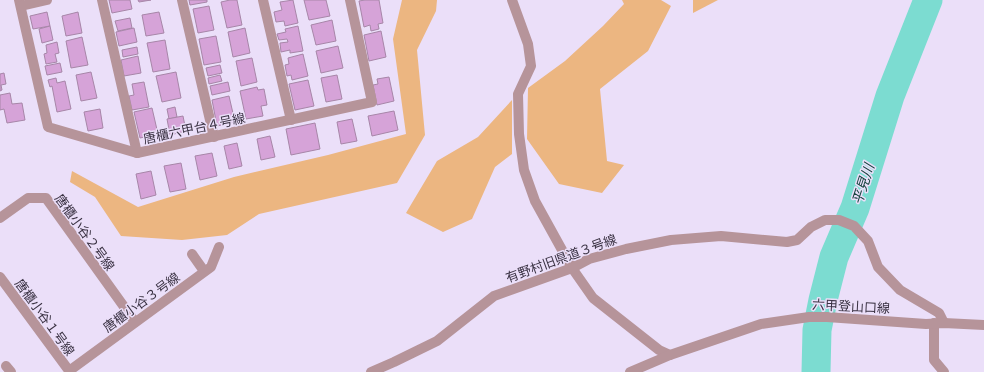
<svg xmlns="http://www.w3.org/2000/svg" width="984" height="372" viewBox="0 0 984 372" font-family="Lato,'Noto Sans JP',sans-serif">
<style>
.green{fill:#ecb681}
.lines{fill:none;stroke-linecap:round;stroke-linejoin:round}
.river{stroke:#7cdcd1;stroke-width:29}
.building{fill:#d6a3d8;stroke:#a786a8}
.minor{stroke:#b6949a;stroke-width:10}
.labels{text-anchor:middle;stroke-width:3;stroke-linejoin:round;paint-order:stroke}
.street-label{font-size:13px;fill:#3a3243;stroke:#ebdff9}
.water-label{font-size:14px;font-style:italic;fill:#15423d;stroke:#ebdff9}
</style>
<rect width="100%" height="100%" fill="#ebdff9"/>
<g class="green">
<polygon points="402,0 437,0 436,11 417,50 425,135 397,183 259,214 227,235 182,240 121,236 95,197 70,182 72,171 138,207 234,177 328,155 406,134 393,39"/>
<polygon points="622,0 661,0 671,6 648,51 600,89 607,161 624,165 602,193 559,184 527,139 528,88 565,61 603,26 624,4"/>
<polygon points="693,0 718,0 693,13"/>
<polygon points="512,100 512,154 495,167 472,219 443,232 406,213 437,161 478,137"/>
</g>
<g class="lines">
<polyline class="river" points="816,372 817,330 823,300 834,257 855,208 890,96 928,0"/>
</g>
<g class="building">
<polygon points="109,0 130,0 132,9 112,13"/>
<polygon points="138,0 151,0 139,2"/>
<polygon points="189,0 207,0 207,2 190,5"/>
<polygon points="230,0 237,0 242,25 227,28 221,2"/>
<polygon points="293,0 298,23 285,26 284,21 276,22 274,12 282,10 280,2"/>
<polygon points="304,0 326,0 330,16 309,20"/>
<polygon points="365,0 379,0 383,23 378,24 379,29 371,31 370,25 364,27 359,1"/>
<polygon points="209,6 214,30 198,33 193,9"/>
<polygon points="47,12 50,26 33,29 30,16"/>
<polygon points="78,12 82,33 66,36 62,16"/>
<polygon points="159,12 164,33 146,36 142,15"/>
<polygon points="130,18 132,28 118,31 115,21"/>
<polygon points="332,20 336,41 316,45 311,25"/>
<polygon points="50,26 53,40 42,43 39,29"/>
<polygon points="298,26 303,51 290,53 290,50 281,52 280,43 288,42 287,39 279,40 277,34 286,32 285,29"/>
<polygon points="134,28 137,42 119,46 116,32"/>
<polygon points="245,28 250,53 233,57 228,32"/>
<polygon points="381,31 386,57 369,61 364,35"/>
<polygon points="216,36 221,62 204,65 199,39"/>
<polygon points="82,37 88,65 71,68 66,41"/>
<polygon points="165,40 170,69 153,72 147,43"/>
<polygon points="57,42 59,53 55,54 57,62 46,64 44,54 47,53 46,45"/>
<polygon points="338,46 343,68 321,73 316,51"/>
<polygon points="137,47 138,54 123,57 122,50"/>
<polygon points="303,54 308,76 292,80 291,75 287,76 285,65 289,64 288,58"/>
<polygon points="138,56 141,73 124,76 121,60"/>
<polygon points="252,58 257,82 241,86 236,61"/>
<polygon points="60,63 62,72 47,75 45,66"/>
<polygon points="220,65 222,73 208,76 206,68"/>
<polygon points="91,72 97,98 81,101 76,75"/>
<polygon points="176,72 181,98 162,102 156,76"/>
<polygon points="4,73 6,84 1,85 2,90 0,91 0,74"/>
<polygon points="220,75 222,81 209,84 208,78"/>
<polygon points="337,75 342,99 326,102 321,78"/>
<polygon points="389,77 394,101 377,105 373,85 378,84 377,79"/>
<polygon points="56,78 57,83 65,81 71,109 57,112 52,86 50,87 48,80"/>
<polygon points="308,80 314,106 295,110 289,84"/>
<polygon points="144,82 149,107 132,110 129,96 134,95 132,84"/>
<polygon points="228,82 230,91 212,95 210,86"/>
<polygon points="257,87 258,90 264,89 267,105 261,106 263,116 246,119 240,91"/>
<polygon points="10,93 12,104 22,103 25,120 7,123 4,109 0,110 0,95"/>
<polygon points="229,96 235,122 217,126 212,100"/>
<polygon points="175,107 177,117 169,119 167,109"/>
<polygon points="152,108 158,134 140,138 134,112"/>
<polygon points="100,109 103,128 88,131 84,112"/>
<polygon points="394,111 398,130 372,136 368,116"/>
<polygon points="183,116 186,131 170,135 167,119"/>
<polygon points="352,119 357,141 341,144 337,122"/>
<polygon points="315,123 320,149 291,155 286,129"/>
<polygon points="270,136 275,157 261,160 257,139"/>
<polygon points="237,143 242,166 229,169 224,146"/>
<polygon points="212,153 217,176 200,180 195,156"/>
<polygon points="181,163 186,189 170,192 164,166"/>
<polygon points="151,171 156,195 141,199 136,174"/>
</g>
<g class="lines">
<g class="minor">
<polyline points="19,0 48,127 137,153 372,102 350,0"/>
<polyline points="102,0 137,153"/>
<polyline points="182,0 214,137"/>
<polyline points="263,0 291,120"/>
<polyline points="512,0 528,44 531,66 518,94 519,134 524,170 535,201 572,268 593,298 659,350 670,355"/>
<polyline points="21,6 47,0"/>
<polyline points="0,218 28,198 46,198 135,322"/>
<polyline points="192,254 204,271"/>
<polyline points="0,277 70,372"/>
<polyline points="934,323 934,360 944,372"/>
<polyline points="6,366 11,372"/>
<polyline points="69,371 211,267 219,247"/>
<polyline points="371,372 394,362 437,341 494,296 572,268 589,259 626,249 671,240 721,236 787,242 797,240 811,227 825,220 839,220 854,226 868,241 878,267 900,290 939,313 944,323"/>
<polyline points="630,372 670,355 761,324 809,317 827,317 926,324 944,323 984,325"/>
</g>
</g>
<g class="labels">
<g class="street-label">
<text transform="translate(194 128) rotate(-12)" y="5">唐櫃六甲台４号線</text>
<text transform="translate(85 232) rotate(54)" y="5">唐櫃小谷２号線</text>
<text transform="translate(561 258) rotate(-20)" y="5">有野村旧県道３号線</text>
<text transform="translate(141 302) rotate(-36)" y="5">唐櫃小谷３号線</text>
<text transform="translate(851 306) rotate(3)" y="5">六甲登山口線</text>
<text transform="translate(45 317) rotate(54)" y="5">唐櫃小谷１号線</text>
</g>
<g class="water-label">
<text transform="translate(863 184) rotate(-72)" y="5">平見川</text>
</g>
</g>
</svg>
